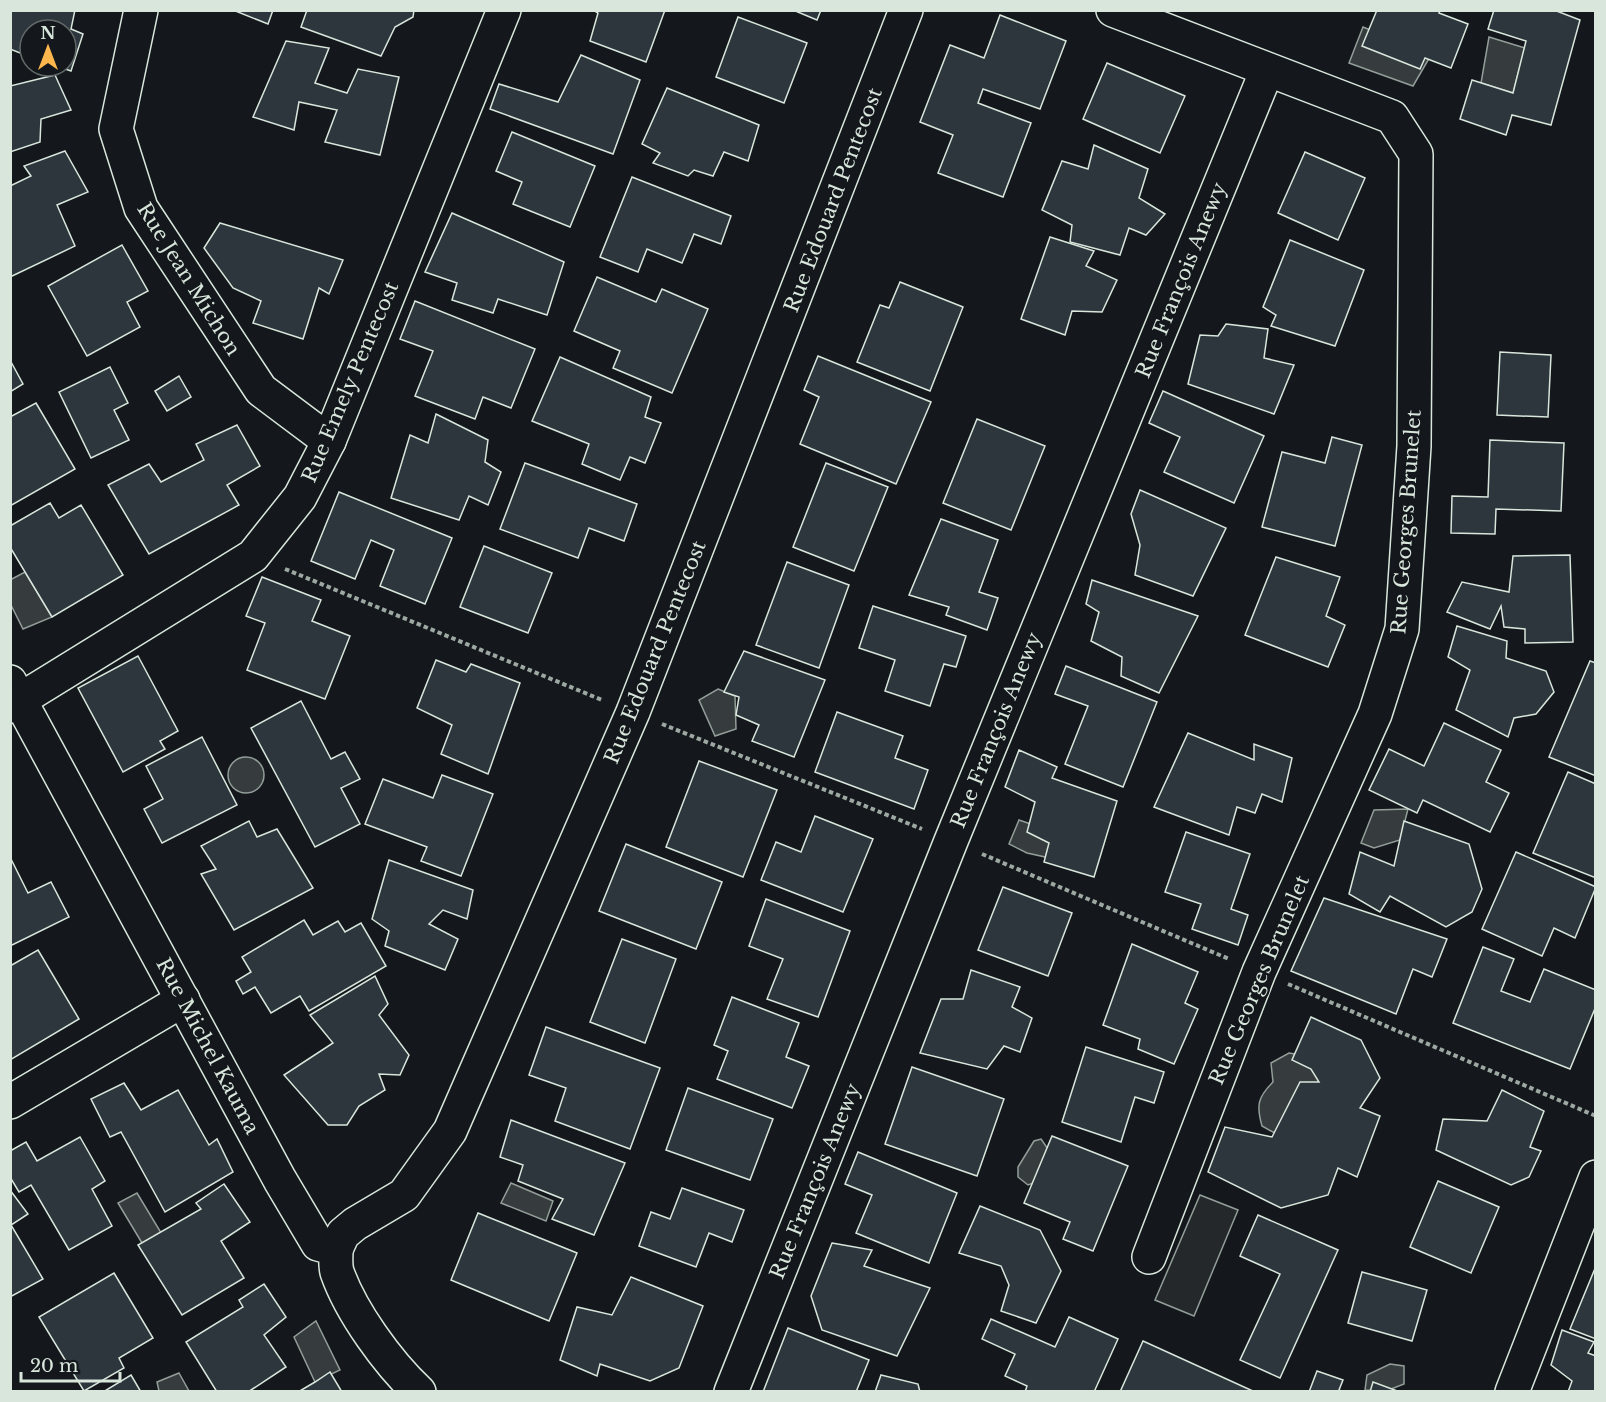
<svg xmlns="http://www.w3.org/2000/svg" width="1606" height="1402" viewBox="0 0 1606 1402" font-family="'Libre Baskerville',serif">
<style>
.parking{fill:#24282b;stroke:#939e99;stroke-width:1.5}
.water{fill:#363b3e;stroke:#939e99;stroke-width:1.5}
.building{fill:#2c363c;stroke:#d8e6dc;stroke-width:1.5}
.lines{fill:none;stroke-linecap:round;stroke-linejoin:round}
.minor-casing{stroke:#d8e6dc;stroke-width:36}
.path{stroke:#9da8a2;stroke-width:4;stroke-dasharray:4.5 3;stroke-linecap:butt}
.minor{stroke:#14181c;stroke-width:33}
.labels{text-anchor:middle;stroke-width:4.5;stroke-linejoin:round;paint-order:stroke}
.street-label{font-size:20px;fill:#d8e6dc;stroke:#14181c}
</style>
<rect width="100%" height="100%" fill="#14181c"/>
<polygon class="parking" points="1200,1195 1238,1210 1194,1316 1155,1300"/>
<g class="water">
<polygon points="1363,27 1431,55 1413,86 1349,63"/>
<polygon points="1489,37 1525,48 1513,93 1481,83"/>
<polygon points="25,572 52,617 23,629 11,605 10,580"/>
<polygon points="718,689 735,696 736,729 715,736 699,700"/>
<circle cx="246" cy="775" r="18"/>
<polygon points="1408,809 1400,840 1374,848 1361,843 1374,810"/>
<polygon points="1019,820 1057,833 1050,858 1027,853 1009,844"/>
<path d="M 1289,1053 L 1312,1057 L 1326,1076 L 1280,1136 L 1262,1126 C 1256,1105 1258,1097 1273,1082 L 1271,1063 Z"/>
<polygon points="1041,1139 1050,1152 1039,1181 1028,1185 1018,1177 1018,1167 1034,1141"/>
<polygon points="511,1183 553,1201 546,1221 501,1203"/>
<polygon points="137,1193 163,1236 142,1243 118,1203"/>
<polygon points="316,1321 340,1370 315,1382 294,1337"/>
<polygon points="1390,1364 1404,1366 1404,1384 1386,1391 1365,1390 1367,1375"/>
<polygon points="179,1373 189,1391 159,1391 157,1382"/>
</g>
<g class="building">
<polygon points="10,10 75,10 71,29 83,34 71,71 57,66 66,66 66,30 30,30 30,57 10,49"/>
<polygon points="233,10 273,10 268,24"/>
<polygon points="307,10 414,10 413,17 395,27 381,56 301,27"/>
<polygon points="593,10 665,10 646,62 590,41 598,13"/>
<polygon points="793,10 821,10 817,20"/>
<polygon points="1377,10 1440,10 1439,13 1468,24 1451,68 1425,58 1420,69 1362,46"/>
<polygon points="1494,10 1554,10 1580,20 1551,125 1512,115 1506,135 1460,119 1472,80 1513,93 1526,41 1488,29"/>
<polygon points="1000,15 1066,41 1040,109 983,89 978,103 1031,123 1003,197 938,173 953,135 920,122 950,45 984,58"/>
<polygon points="738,17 807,43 784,103 716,77"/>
<polygon points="286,41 329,48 315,83 347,93 358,69 399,77 380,155 325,142 337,110 299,102 294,130 253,117"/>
<polygon points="581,55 640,80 613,154 490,109 499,84 558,102"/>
<polygon points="1107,63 1185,96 1160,153 1083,119"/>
<polygon points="55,75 71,110 41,119 40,142 10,152 10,86"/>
<polygon points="667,88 759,125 748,161 724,152 713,176 694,170 688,176 653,163 660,153 642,144"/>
<polygon points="512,132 595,166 570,227 513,204 522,182 496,171"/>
<polygon points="1094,145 1148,169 1139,198 1165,214 1146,235 1129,228 1120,255 1070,242 1072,225 1042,210 1062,161 1088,169"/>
<polygon points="65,151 88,192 57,205 75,246 10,277 10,186 31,176 24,166"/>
<polygon points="1305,152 1365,178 1338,240 1278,213"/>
<polygon points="632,177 731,216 721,244 694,234 682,263 647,249 638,272 600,257"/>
<polygon points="452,213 564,262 547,315 498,299 493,313 452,300 457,283 425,272"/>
<polygon points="220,223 343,260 329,294 319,288 303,339 253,323 261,301 233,288 204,248"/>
<polygon points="1050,237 1094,251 1086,266 1117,280 1102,312 1072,311 1065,335 1021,319"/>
<polygon points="1290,240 1364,270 1335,346 1271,326 1276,315 1263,307"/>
<polygon points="122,245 148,291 127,302 140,327 87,356 48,286"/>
<polygon points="597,277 656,302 662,289 708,309 672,393 613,368 620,351 574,331"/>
<polygon points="900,282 963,307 930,391 857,362 880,305 889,308"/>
<polygon points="415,301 535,349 511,408 483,397 475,419 415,396 433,351 400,339"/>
<polygon points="1226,324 1268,329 1264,358 1294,365 1274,414 1188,384 1200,335 1218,336"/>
<polygon points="1500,352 1551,355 1548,417 1497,415"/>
<polygon points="818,356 931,402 896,484 800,444 819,397 804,390"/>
<polygon points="560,357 651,397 645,417 661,423 645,463 630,457 620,480 582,464 589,444 532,421"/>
<polygon points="10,360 23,384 10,392"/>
<polygon points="110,367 128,403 114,410 129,440 91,458 59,392"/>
<polygon points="179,376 191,397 167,411 155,391"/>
<polygon points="1163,391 1264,436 1234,503 1164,472 1180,437 1149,423"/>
<polygon points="36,403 75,469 10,506 10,417"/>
<polygon points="436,414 488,440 485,462 501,472 488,505 469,496 459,520 391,498 410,435 428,443"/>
<polygon points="977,419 1045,446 1011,530 943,503"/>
<polygon points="237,425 260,466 227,485 239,505 149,554 108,485 149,464 161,482 204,460 196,444"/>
<polygon points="1332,437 1362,445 1335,546 1262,527 1282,452 1325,463"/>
<polygon points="1490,440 1564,443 1561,511 1496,509 1495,534 1451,533 1452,496 1488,497"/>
<polygon points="525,463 637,504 624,541 589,528 578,558 500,529"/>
<polygon points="826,463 888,487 854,571 793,547"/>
<polygon points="1140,490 1226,528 1193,596 1135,575 1140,545 1131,514"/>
<polygon points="339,492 452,538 425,604 380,586 394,550 371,540 355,579 311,561"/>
<polygon points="50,503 59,518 81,505 123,575 52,617 10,547 10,526"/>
<polygon points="941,519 998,540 979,592 998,598 987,630 946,615 949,607 909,595"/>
<polygon points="484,546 552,573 528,633 460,607"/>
<polygon points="1570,555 1573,642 1525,643 1525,629 1504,627 1501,606 1490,629 1447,612 1462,582 1509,592 1513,556"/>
<polygon points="1276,557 1340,577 1326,616 1345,625 1328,667 1245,635"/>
<polygon points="787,562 849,585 819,668 756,645"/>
<polygon points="262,577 321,600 312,621 350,636 325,699 247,670 265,623 246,616"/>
<polygon points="1092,580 1198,616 1159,693 1121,676 1122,657 1091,641 1099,612 1086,604"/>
<polygon points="873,606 966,636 956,667 944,664 930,706 885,691 895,660 859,648"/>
<polygon points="1457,626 1507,641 1506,658 1546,671 1554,692 1536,714 1514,718 1508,737 1456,710 1470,670 1448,657"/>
<polygon points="744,651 825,680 794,757 752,741 759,725 736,715 739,697 724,692"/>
<polygon points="138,656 178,731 160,741 165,749 123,772 78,688"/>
<polygon points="436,660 466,672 471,664 520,683 488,774 441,754 452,725 417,708"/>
<polygon points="1590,661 1596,663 1596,776 1549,757"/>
<polygon points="1066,666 1157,702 1123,787 1065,764 1088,706 1055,694"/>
<polygon points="301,701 331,759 345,752 360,779 341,788 360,824 315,847 251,728"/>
<polygon points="837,712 903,736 895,758 928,770 914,809 815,772"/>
<polygon points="1444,723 1501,750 1486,782 1509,793 1490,832 1423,800 1417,813 1369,790 1389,749 1424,766"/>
<polygon points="1188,733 1254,760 1254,744 1292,758 1282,802 1262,794 1255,813 1237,807 1229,835 1154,807"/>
<polygon points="202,737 237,805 162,843 144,809 163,799 146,766"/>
<polygon points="1019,750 1057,767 1052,778 1117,801 1094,877 1044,862 1049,843 1027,832 1035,802 1005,787"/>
<polygon points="699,761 777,790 743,877 666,847"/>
<polygon points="1568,772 1596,784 1596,878 1533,853"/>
<polygon points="442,775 493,794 461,876 421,861 427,847 365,824 383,779 433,798"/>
<polygon points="815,816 873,839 843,912 761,880 776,842 801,852"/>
<polygon points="249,821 257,837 277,829 313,888 234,930 201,874 216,869 201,846"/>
<polygon points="1404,821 1469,844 1482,889 1472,912 1446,927 1390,896 1380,912 1349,894 1360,852 1394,866"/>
<polygon points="1186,832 1250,854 1231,909 1248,915 1238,945 1192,929 1201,904 1165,892"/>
<polygon points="626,844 722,882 696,949 599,911"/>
<polygon points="1516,852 1596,887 1575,938 1554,928 1542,956 1482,929"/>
<polygon points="10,857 28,893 51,882 69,917 10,946"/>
<polygon points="389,860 473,890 467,919 443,910 429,924 458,939 445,970 385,946 389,931 372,919"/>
<polygon points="1003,887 1072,913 1048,976 978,950"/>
<polygon points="1324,898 1447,939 1432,977 1413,969 1396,1014 1291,971"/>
<polygon points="766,899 850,931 818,1017 767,999 783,959 749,946"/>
<polygon points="304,920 313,935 338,921 345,932 361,923 386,966 309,1011 300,996 271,1013 255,987 243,994 236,981 251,972 242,957"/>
<polygon points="622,939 676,959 645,1043 590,1022"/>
<polygon points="1132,944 1198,972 1185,1003 1198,1009 1174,1064 1138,1049 1140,1039 1103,1025"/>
<polygon points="1483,947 1514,959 1501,991 1530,1002 1544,969 1596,990 1596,1006 1570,1069 1453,1023"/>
<polygon points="38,950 79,1019 10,1060 10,966"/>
<polygon points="971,970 1020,987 1012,1007 1032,1018 1020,1052 1004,1046 987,1069 920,1053 941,999 963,999"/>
<polygon points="375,976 388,1004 379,1015 409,1055 400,1075 379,1074 385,1090 359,1106 347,1125 328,1125 284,1075 333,1043 310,1015"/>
<polygon points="732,997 799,1023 786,1057 809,1066 792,1108 717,1079 728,1051 714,1045"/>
<polygon points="1311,1017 1361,1040 1380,1078 1360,1108 1380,1116 1357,1177 1338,1168 1328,1195 1281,1208 1208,1172 1225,1127 1272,1137 1300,1082 1319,1082 1311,1069 1292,1060"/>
<polygon points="546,1027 660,1068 630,1149 555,1121 566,1088 529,1075"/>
<polygon points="1086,1047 1164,1072 1154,1103 1135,1097 1121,1142 1062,1122"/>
<polygon points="912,1067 1004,1099 977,1176 885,1144"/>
<polygon points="124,1083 141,1110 178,1090 209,1145 217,1139 233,1172 165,1212 121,1132 110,1137 91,1099"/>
<polygon points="688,1088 773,1119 750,1180 666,1150"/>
<polygon points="1502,1090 1544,1111 1530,1147 1541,1151 1529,1177 1511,1185 1436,1150 1443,1119 1487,1121"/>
<polygon points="511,1120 625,1163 594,1235 552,1219 563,1199 518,1181 523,1165 500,1157"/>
<polygon points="1052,1136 1128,1166 1093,1251 1063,1239 1070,1222 1024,1203"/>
<polygon points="80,1137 105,1181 92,1189 112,1226 69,1250 31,1185 19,1192 10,1177 10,1151 26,1142 37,1161"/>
<polygon points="858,1152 957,1193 929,1263 856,1233 872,1195 845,1184"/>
<polygon points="1438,1181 1499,1207 1471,1273 1410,1247"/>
<polygon points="224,1184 250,1222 221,1241 244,1278 182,1315 138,1245 201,1209 196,1203"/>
<polygon points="682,1188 744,1210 732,1242 709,1233 696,1267 639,1246 651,1212 670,1219"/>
<polygon points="10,1190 28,1214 11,1225 43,1279 10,1297"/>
<polygon points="980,1206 1040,1230 1061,1271 1036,1323 1001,1311 1009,1285 1001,1266 959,1253"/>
<polygon points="478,1213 577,1253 549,1321 451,1280"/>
<polygon points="1258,1215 1338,1250 1280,1378 1240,1360 1280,1274 1240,1256"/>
<polygon points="832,1243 872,1250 864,1266 930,1288 897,1356 822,1330 811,1296"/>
<polygon points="1596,1266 1596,1339 1570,1329"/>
<polygon points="1362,1272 1427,1290 1412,1341 1348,1323"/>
<polygon points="114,1273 153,1338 119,1358 124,1368 84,1391 39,1317"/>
<polygon points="631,1277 703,1306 679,1368 650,1381 600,1364 597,1376 560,1360 577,1307 612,1315"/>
<polygon points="264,1284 286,1317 264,1335 286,1367 248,1392 217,1392 186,1342 243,1307 239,1300"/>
<polygon points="1069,1317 1118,1339 1094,1392 1025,1392 1027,1386 1005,1376 1015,1354 982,1339 991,1319 1055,1347"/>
<polygon points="788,1328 869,1360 856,1392 763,1392"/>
<polygon points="1562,1330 1594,1342 1588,1353 1596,1356 1596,1392 1568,1392 1572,1381 1551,1365"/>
<polygon points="1143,1341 1255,1392 1120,1392"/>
<polygon points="1317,1371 1343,1380 1339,1390 1343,1392 1309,1392"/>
<polygon points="330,1372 342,1392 298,1392 315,1382"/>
<polygon points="131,1375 141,1392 103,1392"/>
<polygon points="881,1375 918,1384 920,1392 875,1392"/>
<polygon points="1373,1382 1400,1392 1370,1392"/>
</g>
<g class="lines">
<g class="minor-casing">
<g id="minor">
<polyline points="141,10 116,129 141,208 261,390 329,441"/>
<polyline points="1113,10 1392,117 1416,154 1414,446 1402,629 1375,714 1259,972 1149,1257"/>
<path d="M 10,682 L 280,1180 L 318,1244 L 336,1249 C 336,1256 335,1265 337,1272 C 351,1312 388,1363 419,1392"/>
<polyline points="10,706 253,556 300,497 329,441 504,10"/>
<polyline points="10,1102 183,1000"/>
<polyline points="336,1249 343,1234 355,1224 404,1195 450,1131 633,712 906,10"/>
<polyline points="731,1392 951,841 1267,70"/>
<polyline points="1512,1392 1596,1177"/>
</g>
</g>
<g class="path">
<polyline points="285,569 602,700"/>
<polyline points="662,724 922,829"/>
<polyline points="982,854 1229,959"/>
<polyline points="1288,984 1596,1116"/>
</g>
<use href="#minor" class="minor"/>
</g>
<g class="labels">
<g class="street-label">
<text transform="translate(833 200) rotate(-69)" y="7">Rue Edouard Pentecost</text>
<text transform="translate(189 279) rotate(58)" y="7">Rue Jean Michon</text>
<text transform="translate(1181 280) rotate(-68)" y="7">Rue François Anewy</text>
<text transform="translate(350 382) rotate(-67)" y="7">Rue Emely Pentecost</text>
<text transform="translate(1406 522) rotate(-86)" y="7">Rue Georges Brunelet</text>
<text transform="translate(655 652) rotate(-68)" y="7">Rue Edouard Pentecost</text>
<text transform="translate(996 730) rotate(-68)" y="7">Rue François Anewy</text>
<text transform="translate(1259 980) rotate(-67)" y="7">Rue Georges Brunelet</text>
<text transform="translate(208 1046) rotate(62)" y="7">Rue Michel Kauma</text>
<text transform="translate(815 1181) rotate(-68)" y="7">Rue François Anewy</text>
</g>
</g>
<rect width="1606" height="1402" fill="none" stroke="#d8e6dc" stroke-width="24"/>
<g transform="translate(48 48)"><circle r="28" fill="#14181c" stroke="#626a69" stroke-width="1.5"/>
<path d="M0-4.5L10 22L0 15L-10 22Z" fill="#ffb74d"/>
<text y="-9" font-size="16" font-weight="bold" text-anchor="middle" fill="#d8e6dc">N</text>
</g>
<path d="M21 1372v9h99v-9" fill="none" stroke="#d8e6dc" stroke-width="3"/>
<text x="30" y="1372" font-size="18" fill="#d8e6dc" stroke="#14181c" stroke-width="4.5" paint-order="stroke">20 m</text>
</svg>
